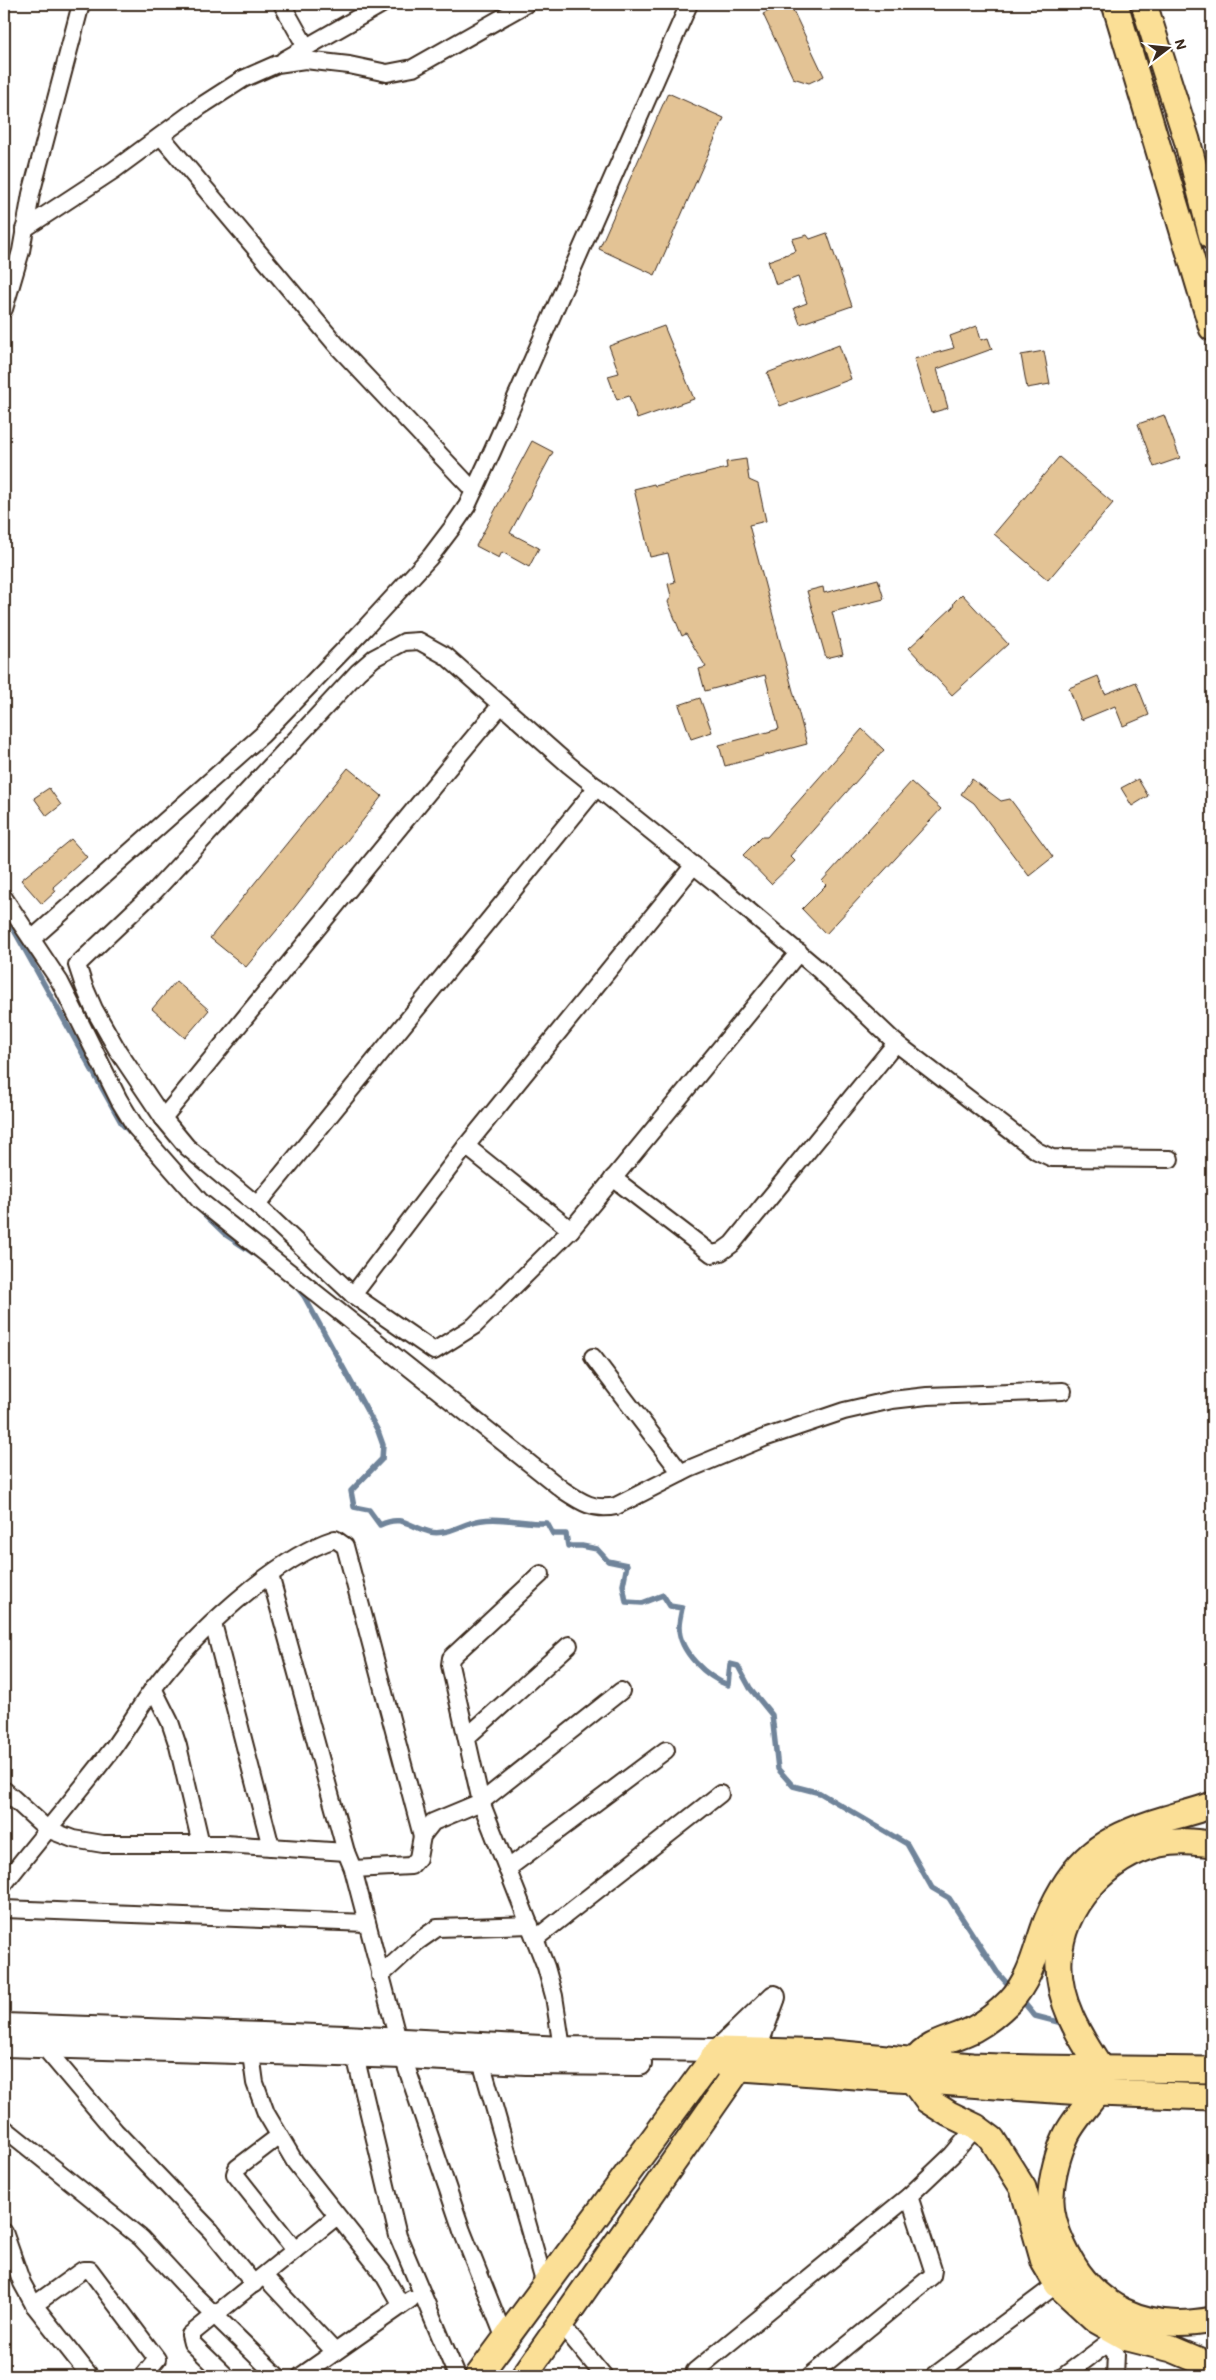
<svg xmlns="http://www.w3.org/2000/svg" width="1216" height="2380" viewBox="0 0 1216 2380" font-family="Mali,sans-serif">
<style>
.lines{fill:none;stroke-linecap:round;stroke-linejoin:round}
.stream{stroke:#70849a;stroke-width:5.5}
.building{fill:#e3c395;stroke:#3b2a1e}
.street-casing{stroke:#3b2a1e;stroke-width:20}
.secondary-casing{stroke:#3b2a1e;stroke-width:26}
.primary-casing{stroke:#3b2a1e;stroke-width:29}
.street{stroke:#fff;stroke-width:16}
.secondary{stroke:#fff;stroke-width:22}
.primary{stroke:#fbdf96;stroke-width:25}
</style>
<rect width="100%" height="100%" fill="#fff"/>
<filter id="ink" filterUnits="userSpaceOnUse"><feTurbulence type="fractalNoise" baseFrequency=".02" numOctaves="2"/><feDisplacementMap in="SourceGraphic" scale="10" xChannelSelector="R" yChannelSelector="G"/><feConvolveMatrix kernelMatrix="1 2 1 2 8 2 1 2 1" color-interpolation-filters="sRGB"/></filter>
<g filter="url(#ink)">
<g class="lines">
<g class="stream">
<polyline points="5,914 122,1124 131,1133"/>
<polyline points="200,1210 226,1235 259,1257"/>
<path d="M 296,1286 L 304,1296 L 378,1431 L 383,1445 L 382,1459 L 351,1491 L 354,1507 L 369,1510 L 380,1525 C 403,1514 409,1527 430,1532 C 445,1535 458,1527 470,1523 C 493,1514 523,1524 547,1523 L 553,1534 L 566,1534 L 568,1546 L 582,1546 L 597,1549 L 608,1561 L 627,1565 L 623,1585 L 626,1602 L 642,1603 L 663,1595 L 670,1606 L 682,1608 C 681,1614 679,1621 679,1627 C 679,1652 707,1677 728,1685 L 730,1664 L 738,1666 L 750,1688 L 772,1715 L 778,1769 L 793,1786 L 820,1793 L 907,1844 L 932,1888 L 949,1898 L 997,1972 L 1012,1989"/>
<polyline points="1020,1998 1035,2016 1066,2024"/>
</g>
</g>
<g class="building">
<polygon points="783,4 790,4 824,76 809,83 793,78 763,14"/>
<polygon points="668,93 724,118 655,275 599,249"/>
<polygon points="827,233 852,306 800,324 794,308 807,303 798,277 776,285 768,261 796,251 792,239 807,235 810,239"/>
<polygon points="664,326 694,399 637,419 629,396 617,400 608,376 619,373 609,346"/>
<polygon points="977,326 981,340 988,338 992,349 937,369 948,408 931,413 914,359 954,348 950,336"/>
<polygon points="839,345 851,379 780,406 767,373"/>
<polygon points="1044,351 1050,384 1027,388 1021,355"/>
<polygon points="1164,415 1180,458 1154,467 1138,424"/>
<polygon points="532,441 553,452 510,533 539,548 529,567 502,552 499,558 476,546"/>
<polygon points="1059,457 1113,503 1048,580 994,534"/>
<polygon points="746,459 749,480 758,484 766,521 749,525 807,744 725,766 719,745 779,729 765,675 705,691 699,669 706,667 686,634 682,636 668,602 671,596 668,584 675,582 668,553 650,557 634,489 654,484 655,486 727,468 726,462"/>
<polygon points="878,579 884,599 832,612 843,654 826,658 807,591 823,587 824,593"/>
<polygon points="962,594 1008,644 952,695 909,648 953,607 954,602"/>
<polygon points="1098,676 1105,694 1136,682 1149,715 1123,726 1115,706 1081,720 1069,688"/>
<polygon points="700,698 712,732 691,739 679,705"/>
<polygon points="862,729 884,750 790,856 795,861 771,884 743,855 761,837 767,837"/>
<polygon points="348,768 382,796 277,930 246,967 210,938"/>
<polygon points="972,779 1001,801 1010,799 1053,857 1029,876 974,803 961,794"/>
<polygon points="1138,779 1148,796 1132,806 1121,788"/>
<polygon points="911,782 941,809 826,934 802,909 826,885 822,881"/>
<polygon points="49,788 61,805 47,816 34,798"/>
<polygon points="71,839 87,857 53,887 56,891 42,904 21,880"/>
<polygon points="176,981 209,1010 185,1038 152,1009"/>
</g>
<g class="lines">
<g class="street-casing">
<g id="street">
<polyline points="282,4 306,47"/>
<polyline points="284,60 382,4"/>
<polyline points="161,136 339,348 474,491"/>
<polyline points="24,229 114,170 201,106 243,79 277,64 305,60 349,65 387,73 413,68 526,4"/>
<polyline points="4,309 21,251 31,194 81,4"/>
<path d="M 4,898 L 60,982 L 119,1100 L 136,1128 L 200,1201 L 563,1490 C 581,1502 594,1511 616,1506 L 689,1469 L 764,1438 L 844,1411 L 892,1400 L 927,1396 L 1063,1391"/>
<polyline points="32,939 262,735 365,628 430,557 452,528 467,506 492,452 689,4"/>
<polyline points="799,952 571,1230 474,1326 434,1351 353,1295 257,1205 187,1147 163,1118 118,1051 94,1009 84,986 77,965 154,892 358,672 374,658 404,642 419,641 446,656 569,765 717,884 818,969 896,1043 1037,1151 1052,1158 1170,1159"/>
<path d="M 163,1118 C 276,981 386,841 501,705"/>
<polyline points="466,1146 571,1230"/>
<polyline points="613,1178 712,1254 721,1252 732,1244 896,1043"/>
<polyline points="257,1205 597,787"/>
<polyline points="353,1295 466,1146 694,865"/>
<polyline points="593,1357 681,1473"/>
<polyline points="541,1574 455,1654 451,1658 450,1665 481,1802 546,1967 554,1996 562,2048"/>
<polyline points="270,1575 346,1852 353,1869 398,2040"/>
<polyline points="213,1623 271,1847"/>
<polyline points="153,1688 170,1722 178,1746 201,1844"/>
<polyline points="468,1736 569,1645"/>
<polyline points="4,1790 47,1829 73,1839 103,1844 225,1844 346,1852"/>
<polyline points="353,1869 411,1866 418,1858 422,1836 433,1822 481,1802 621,1691"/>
<polyline points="507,1869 666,1750"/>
<path d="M 4,1884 C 40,1838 78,1794 113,1748 C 127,1729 139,1708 153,1689 C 190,1638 275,1558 335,1539 L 345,1546 L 422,1836"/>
<polyline points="4,1909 367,1923"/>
<polyline points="535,1939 720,1794"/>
<polyline points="380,1976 417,1942 437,1928 530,1925"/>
<polyline points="44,2047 115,2131 211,2231 254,2284"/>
<polyline points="251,2054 255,2083 266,2113 295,2162 382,2272 401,2305"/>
<polyline points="355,2055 398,2236 457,2376"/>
<polyline points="403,2057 462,2231 505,2339"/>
<polyline points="481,2061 545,2285"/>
<polyline points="4,2128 141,2238 191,2292 277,2376"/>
<polyline points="279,2136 237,2168 235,2174 295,2250"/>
<polyline points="4,2232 22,2283 34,2305 90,2376"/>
<polyline points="264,2276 335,2352"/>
<polyline points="34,2305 77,2274 83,2270 90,2270 157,2359 143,2376"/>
<polyline points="561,2324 604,2376"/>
<polyline points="1108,2344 1116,2354 1115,2376"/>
<polyline points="226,2376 192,2343 190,2335 337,2216"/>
<polyline points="301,2376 411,2299"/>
<polyline points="697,2376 695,2371 909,2196 952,2155 976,2127"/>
<polyline points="810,2376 932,2276 933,2270 909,2196"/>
<polyline points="934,2376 1057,2284"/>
<polyline points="1064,2376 1120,2334"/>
</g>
</g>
<g class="secondary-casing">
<g id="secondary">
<polyline points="4,2025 345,2037 562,2048 719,2050 774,1997"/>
<polyline points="4,2045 403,2057 526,2063 640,2064"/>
<polyline points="750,2051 760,2035 773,2000"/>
</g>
</g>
<g class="primary-casing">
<g id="primary">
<polyline points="1115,4 1212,328"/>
<polyline points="1144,4 1187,140 1212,237"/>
<path d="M 915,2061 C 929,2041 954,2040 974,2029 C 987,2022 999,2012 1010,2001 C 1032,1978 1036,1948 1047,1920 C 1072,1859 1103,1837 1165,1819 C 1181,1814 1197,1811 1212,1805"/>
<polyline points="728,2067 1097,2093 1212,2097"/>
<path d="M 1101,2069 C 1079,2036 1057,2001 1059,1960 C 1061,1906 1107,1856 1159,1844 C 1177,1840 1195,1842 1212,1844"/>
<polyline points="913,2081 927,2100 949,2114 976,2127 992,2139 1023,2188 1044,2262 1057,2284 1096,2320 1128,2338 1172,2349 1198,2360 1212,2369"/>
<path d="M 1097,2093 C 1087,2106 1073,2121 1066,2136 C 1058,2153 1052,2176 1051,2195 C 1050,2211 1056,2231 1063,2246 C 1091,2308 1146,2333 1212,2320"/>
<polyline points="478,2376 719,2050 833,2053 972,2066 1035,2068 1212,2070"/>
<polyline points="524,2376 747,2057"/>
</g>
</g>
<use href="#street" class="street"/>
<use href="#secondary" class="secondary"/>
<use href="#primary" class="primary"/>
</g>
</g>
<rect width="1216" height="2380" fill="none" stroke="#fff" stroke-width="20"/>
<rect x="10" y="10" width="1196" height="2360" fill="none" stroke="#3b2a1e" stroke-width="2" filter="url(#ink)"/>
<g transform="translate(1168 48) rotate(74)" stroke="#ffffff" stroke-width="4" paint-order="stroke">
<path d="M0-4L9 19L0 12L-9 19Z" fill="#3b2a1e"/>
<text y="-8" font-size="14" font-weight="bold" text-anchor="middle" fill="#3b2a1e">N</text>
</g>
</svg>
